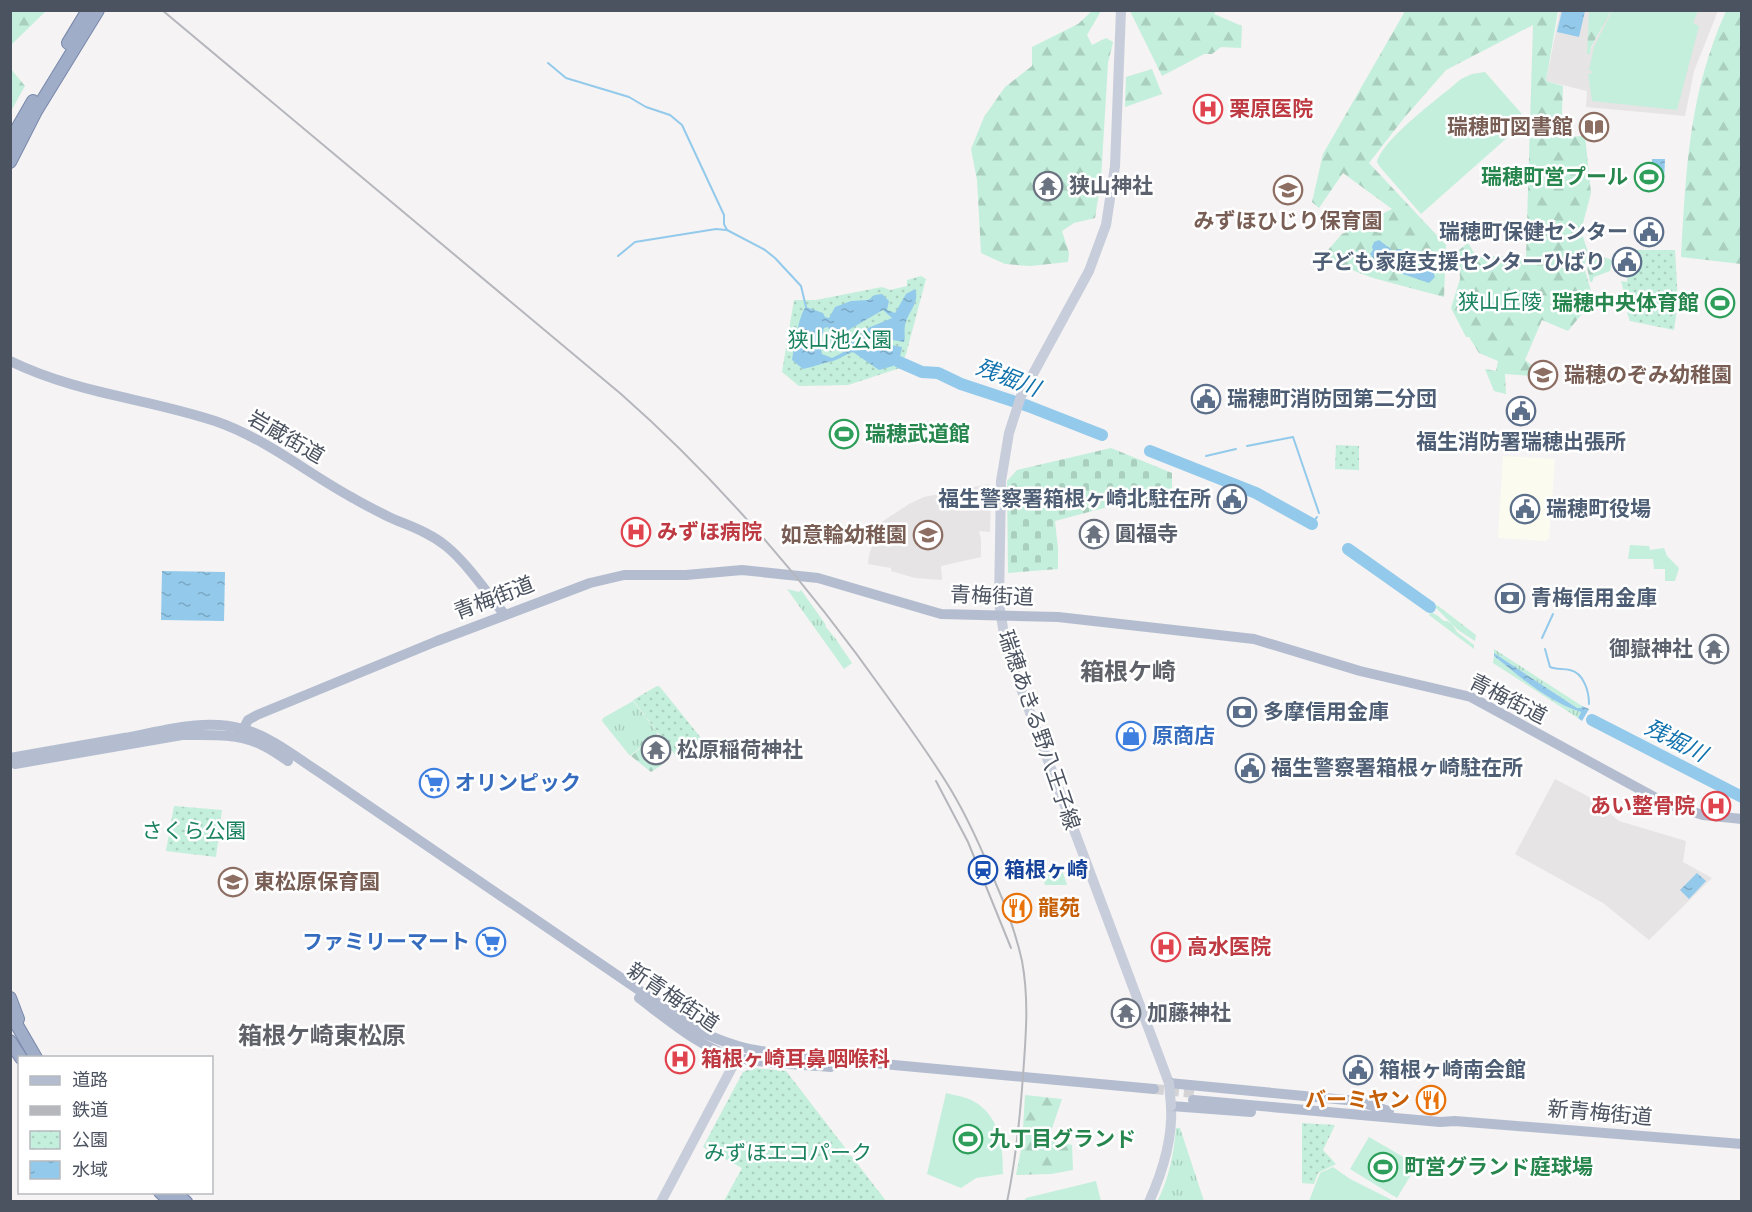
<svg xmlns="http://www.w3.org/2000/svg" width="1752" height="1212" viewBox="0 0 1752 1212" font-family="Helvetica,'Noto Sans JP',sans-serif">
<style>
.commercial{fill:#fcfbef}
.education{fill:#e6e4e5}
.grass{fill:url(#grass-tufts)}
.forest{fill:url(#forest-firs)}
.cemetery{fill:url(#cemetery-stones)}
.park{fill:url(#park-dots)}
.garden{fill:#c4efdc}
.water{fill:url(#water-ripples);fill-rule:evenodd}
.lines{fill:none;stroke-linecap:round;stroke-linejoin:round}
.stream{stroke:#93caeb;stroke-width:2}
.river{stroke:#93caeb;stroke-width:12}
.primary-tunnel{stroke:#d3d3d6;stroke-width:10;stroke-dasharray:10 5;stroke-linecap:butt}
.trunk-casing{stroke:#7888ab;stroke-width:14}
.secondary{stroke:#c7cdda;stroke-width:10}
.primary{stroke:#b4bdd0;stroke-width:10}
.trunk{stroke:#a0adc8;stroke-width:12}
.rail{stroke:#b5b7bd;stroke-width:2}
.secondary-bridge{stroke:#c7cdda;stroke-width:10}
.labels{text-anchor:middle;stroke-width:5;stroke-linejoin:round;paint-order:stroke}
.health-label{font-size:21px;font-weight:bold;fill:#be3a42;stroke:#fff;text-anchor:start}
.education-label{font-size:21px;font-weight:bold;fill:#785e54;stroke:#fff;text-anchor:end}
.leisure-label{font-size:21px;font-weight:bold;fill:#27864d;stroke:#fff;text-anchor:start}
.worship-label{font-size:21px;font-weight:bold;fill:#5b616d;stroke:#fff;text-anchor:start}
.service-label{font-size:21px;font-weight:bold;fill:#4e5e75;stroke:#fff;text-anchor:start}
.park-label{font-size:21px;fill:#1b8260;stroke:#fff}
.street-label{font-size:21px;fill:#4b5260;stroke:#fff}
.shop-label{font-size:21px;font-weight:bold;fill:#366cbe;stroke:#fff;text-anchor:start}
.transit-label{font-size:21px;font-weight:bold;fill:#164399;stroke:#fff;text-anchor:start}
.food-label{font-size:21px;font-weight:bold;fill:#c56008;stroke:#fff;text-anchor:start}
.water-label{font-size:22px;font-style:italic;fill:#1172ad;stroke:#fff}
.quarter-label{font-size:24px;font-weight:bold;fill:#5f6268;stroke:#fff}
</style>
<defs>
<pattern id="grass-tufts" width="24" height="20" patternUnits="userSpaceOnUse" patternTransform="scale(1.5)"><rect width="24" height="20" fill="#c4efdc"/><path d="M3 7l-1-3M5 7V3M7 7l1-3M15 17l-1-3M17 17v-4M19 17l1-3" fill="none" stroke="#aacfbf"/></pattern>
<pattern id="forest-firs" width="22" height="20" patternUnits="userSpaceOnUse" patternTransform="scale(1.5)"><rect width="22" height="20" fill="#c4efdc"/><path d="M5 1l3.5 6h-7zM16 11l3.5 6h-7z" fill="#aacfbf"/></pattern>
<pattern id="cemetery-stones" width="16" height="16" patternUnits="userSpaceOnUse" patternTransform="scale(1.5)"><rect width="16" height="16" fill="#c4efdc"/><path d="M2 7V4a2 2 0 0 1 4 0v3zM10 15v-3a2 2 0 0 1 4 0v3z" fill="#aacfbf"/></pattern>
<pattern id="park-dots" width="8" height="8" patternUnits="userSpaceOnUse" patternTransform="scale(1.5)"><rect width="8" height="8" fill="#c4efdc"/><path d="M2 2h.1M6 6h.1" fill="none" stroke="#aacfbf" stroke-width="1.8" stroke-linecap="round"/></pattern>
<pattern id="water-ripples" width="26" height="14" patternUnits="userSpaceOnUse" patternTransform="scale(1.5)"><rect width="26" height="14" fill="#93caeb"/><path d="M2 4q2-2 4 0t4 0M15 11q2-2 4 0t4 0" fill="none" stroke="#7aa7c2"/></pattern>
</defs>
<rect width="100%" height="100%" fill="#f5f3f3"/>
<polygon class="commercial" points="1503,456 1555,459 1549,538 1546,541 1498,538"/>
<g class="education">
<polygon points="1560,11 1589,11 1588,54 1590,54 1591,48 1611,11 1718,11 1694,71 1685,116 1586,107 1587,91 1546,81"/>
<polygon points="989,484 991,491 990,532 979,531 981,539 981,557 941,566 942,580 915,578 891,571 891,568 868,564 869,555 880,523 909,504 924,497"/>
<polygon points="1555,779 1593,799 1619,821 1686,841 1683,862 1712,878 1649,940 1603,903 1515,854"/>
</g>
<g class="grass">
<polygon points="787,589 799,592 801,590 826,625 825,626 835,638 852,663 844,669"/>
<polygon points="1437,605 1476,635 1475,641 1458,630 1435,607"/>
<polygon points="1431,612 1438,616 1444,621 1447,621 1452,624 1457,632 1474,645 1474,649 1429,615"/>
<polygon points="1494,649 1582,706 1581,708 1577,708 1494,653"/>
<path d="M 1494,656 C 1520,677 1548,702 1581,712 L 1578,718 L 1493,663 Z"/>
<polygon points="633,701 658,733 630,756 602,721 603,718"/>
<path d="M 1176,1128 L 1180,1128 L 1204,1201 L 1157,1202 C 1169,1179 1174,1153 1176,1128 Z"/>
</g>
<g class="forest">
<polygon points="11,10 46,10 46,11 11,45"/>
<polygon points="1093,10 1101,11 1087,35 1092,45 1106,38 1113,42 1108,63 1101,179 1095,218 1074,223 1062,231 1069,253 1068,262 1030,266 1005,264 981,253 977,180 971,149 984,117 1005,87 1032,66 1032,47 1078,24"/>
<polygon points="1130,11 1216,11 1214,14 1242,26 1241,48 1221,47 1212,54 1204,54 1162,76"/>
<polygon points="1402,11 1558,11 1546,81 1563,86 1561,137 1585,136 1591,193 1581,231 1588,252 1584,267 1591,291 1581,315 1568,331 1542,320 1525,360 1535,368 1533,376 1505,374 1506,394 1494,391 1485,369 1496,371 1498,361 1479,353 1469,337 1466,337 1451,308 1460,279 1459,250 1468,243 1476,256 1526,257 1533,25 1446,70 1404,118 1369,163 1446,245 1444,297 1373,278 1321,258 1342,234 1392,209 1343,173 1319,208 1312,202 1323,154 1404,13"/>
<polygon points="1589,11 1611,11 1591,47 1590,54 1587,54"/>
<path d="M 1726,11 L 1741,11 L 1741,264 L 1681,257 C 1686,169 1689,93 1726,11 Z"/>
<polygon points="11,69 25,86 11,111"/>
<polygon points="1152,69 1162,94 1125,107 1126,77"/>
<polygon points="648,742 660,750 667,746 672,753 662,760 662,765 651,772 631,756"/>
<polygon points="1025,1095 1062,1099 1049,1137 1050,1140 1072,1145 1073,1170 1051,1174 1016,1175 1022,1145"/>
</g>
<g class="cemetery">
<polygon points="1589,252 1612,260 1610,271 1594,277 1592,282 1590,282 1587,267"/>
<polygon points="1111,448 1172,473 1172,493 1117,508 1115,505 1055,521 1058,549 1058,569 1008,573 1007,481 1017,470"/>
</g>
<g class="park">
<path d="M 1636,250 L 1675,250 L 1678,302 L 1674,330 L 1630,321 C 1625,309 1625,294 1621,281 L 1627,282 L 1628,273 L 1635,273 Z"/>
<polygon points="921,276 926,279 906,354 900,368 848,385 799,386 782,372 794,300 816,300 882,287 890,290 907,286 907,280"/>
<polygon points="1336,445 1359,446 1359,470 1335,469"/>
<polygon points="657,686 660,687 701,738 701,741 676,756 633,700"/>
<polygon points="174,806 222,810 216,857 166,851"/>
<polygon points="753,1068 786,1071 886,1201 724,1201 742,1168 703,1147 743,1072"/>
<polygon points="1302,1123 1335,1125 1323,1150 1336,1164 1318,1173 1314,1184 1302,1183"/>
</g>
<g class="garden">
<polygon points="1612,11 1698,11 1693,23 1699,26 1677,110 1592,101 1588,74 1591,74 1592,71 1589,70 1594,47"/>
<path d="M 1485,72 L 1527,120 L 1421,214 L 1380,167 L 1377,162 C 1384,137 1441,97 1461,79 L 1472,74 Z"/>
<polygon points="1630,545 1649,546 1650,550 1664,548 1667,556 1679,568 1675,581 1665,581 1665,569 1654,569 1653,559 1628,559"/>
<polygon points="1062,870 1067,885 1045,885 1041,873"/>
<path d="M 946,1093 C 957,1096 969,1097 978,1104 C 1001,1120 1003,1149 1003,1174 L 976,1178 L 961,1188 L 927,1174 Z"/>
<polygon points="1369,1137 1417,1165 1397,1198 1350,1169"/>
<polygon points="1333,1167 1350,1179 1394,1201 1309,1201 1320,1173"/>
<polygon points="1096,1181 1101,1201 1024,1201 1026,1198"/>
</g>
<g class="water">
<polygon points="1562,11 1585,11 1579,37 1557,32"/>
<polygon points="1652,159 1665,159 1664,183 1651,183"/>
<polygon points="1379,240 1392,250 1389,255 1383,255 1375,260 1370,254 1373,250 1372,247 1374,242"/>
<polygon points="1397,249 1401,249 1408,264 1419,268 1431,266 1435,277 1429,283 1400,273 1393,262"/>
<path d="M 915,289 C 920,302 909,311 906,322 C 903,329 906,335 904,342 L 887,339 L 880,331 L 869,335 L 866,343 L 873,348 L 882,347 L 886,344 L 902,347 L 899,362 L 893,366 L 879,370 L 853,352 C 846,354 840,359 833,361 C 823,363 813,367 803,369 L 792,360 C 794,349 799,313 806,307 L 823,313 L 825,317 L 829,318 L 835,307 L 851,301 L 868,300 L 875,295 L 882,294 L 889,301 L 887,310 L 895,313 L 906,294 ZM 883,310 L 892,318 L 868,328 L 855,342 L 845,337 L 845,332 ZM 828,327 L 832,337 L 849,342 L 850,345 L 848,350 L 832,358 L 822,354 L 820,344 L 824,328 Z"/>
<polygon points="162,571 225,572 224,621 161,620"/>
<path d="M 1494,653 L 1577,708 L 1581,708 L 1582,706 L 1589,709 L 1582,721 L 1578,718 L 1581,712 C 1548,702 1520,677 1494,656 Z"/>
<polygon points="1697,873 1706,881 1689,899 1680,890"/>
</g>
<g class="lines">
<g class="stream">
<polyline points="548,63 566,78 629,97 646,107 670,115 682,125 724,215 724,224 727,230 765,250 775,258 801,286 806,307"/>
<polyline points="618,256 635,242 716,229 726,230"/>
<polyline points="1247,446 1293,437 1319,513"/>
<polyline points="1206,456 1236,449"/>
<polyline points="1312,524 1317,517"/>
<polyline points="1542,638 1553,614"/>
<path d="M 1545,649 L 1550,667 C 1557,670 1563,668 1570,670 C 1584,673 1589,692 1589,704"/>
</g>
<g class="river">
<polyline points="899,362 922,372 938,373 961,384 1028,406 1102,435"/>
<polyline points="1150,451 1256,493 1312,524"/>
<polyline points="1348,549 1430,607"/>
<polyline points="1592,720 1742,797"/>
</g>
<polyline class="primary-tunnel" points="1154,1089 1194,1093"/>
<g class="trunk-casing">
<g id="trunk">
<polyline points="68,43 88,10"/>
<polyline points="10,141 33,101"/>
<polyline points="10,162 36,111 98,10"/>
<polyline points="10,998 18,1019"/>
<polyline points="10,1013 36,1058"/>
<polyline points="10,1041 21,1058"/>
<polyline points="160,1192 171,1202"/>
<polyline points="174,1192 186,1202"/>
</g>
</g>
<g class="secondary">
<polyline points="1121,10 1115,166 1106,225 1089,271 1021,396 1009,433 1001,481 999,603 1006,647 1014,670 1169,1083"/>
<polyline points="661,1202 737,1058"/>
<path d="M 1149,1202 C 1163,1171 1173,1139 1171,1106"/>
</g>
<g class="primary">
<path d="M 10,361 C 78,394 146,398 215,421 C 265,438 307,473 353,498 C 365,505 377,511 389,517 C 409,526 429,532 446,546 C 468,564 486,592 505,615"/>
<polyline points="239,737 248,720 257,715 437,641 590,583 624,575 686,575 742,570 818,578 941,614 1058,617 1254,639 1360,671 1471,697 1665,803 1703,815 1742,819"/>
<path d="M 10,758 C 48,751 86,745 124,738 C 163,731 204,718 243,729 C 272,737 297,758 322,774 L 696,1029 C 728,1046 751,1050 786,1055 L 1154,1089"/>
<path d="M 15,764 L 182,735 C 208,735 236,733 260,744 C 270,748 279,755 288,761"/>
<path d="M 639,998 C 667,1019 704,1051 738,1058 C 768,1064 800,1064 831,1067"/>
<polyline points="1169,1083 1357,1101 1389,1111"/>
<polyline points="1193,1100 1440,1122 1455,1121 1742,1144"/>
<polyline points="1171,1106 1251,1112"/>
</g>
<use href="#trunk" class="trunk"/>
<g class="rail">
<path d="M 162,10 L 621,394 C 722,483 809,586 887,696 C 909,727 932,758 951,790 C 969,820 983,852 996,884 C 1007,909 1016,934 1022,961 C 1030,1004 1025,1045 1022,1089 C 1019,1127 1015,1164 1007,1202"/>
<polyline points="936,781 968,842 1011,948"/>
</g>
<polyline class="secondary-bridge" points="1169,1083 1171,1106"/>
</g>
<defs>
<g id="hospital-ring" transform="scale(1.5)"><circle r="9.5" fill="#fff" stroke="#e0444e" stroke-width="1.5"/><path d="M-5-5h3v3.5h4V-5h3V5h-3V1.5h-4V5h-3Z" fill="#e0444e"/></g>
<g id="library-ring" transform="scale(1.5)"><circle r="9.5" fill="#fff" stroke="#8d6e63" stroke-width="1.5"/><path d="M-6-4Q-3-5.5-.7-3.5V5Q-3 3-6 4ZM6-4Q3-5.5 .7-3.5V5Q3 3 6 4Z" fill="#8d6e63"/></g>
<g id="stadium-ring" transform="scale(1.5)"><circle r="9.5" fill="#fff" stroke="#2e9e5b" stroke-width="1.5"/><path d="M0-5a6.5 5 0 1 0 0 10a6.5 5 0 1 0 0-10ZM-3.5-1.8h7v3.6h-7Z" fill="#2e9e5b"/></g>
<g id="temple-ring" transform="scale(1.5)"><circle r="9.5" fill="#fff" stroke="#6b7280" stroke-width="1.5"/><path d="M0-6L5-2H3V0L6.5 2.5H4V6H1.5V3h-3V6H-4V2.5H-6.5L-3 0V-2H-5Z" fill="#6b7280"/></g>
<g id="school-ring" transform="scale(1.5)"><circle r="9.5" fill="#fff" stroke="#8d6e63" stroke-width="1.5"/><path d="M0-5L7-2L0 1L-7-2ZM-4 1L0 2.5L4 1V4Q0 6-4 4Z" fill="#8d6e63"/></g>
<g id="civic-ring" transform="scale(1.5)"><circle r="9.5" fill="#fff" stroke="#5c6f8a" stroke-width="1.5"/><path d="M-.6-6.5H3V-4.5H.6V-3L4-1V1h2V6H-6V1h2V-1L-.6-3ZM-1.2 2.5V6h2.4V2.5Z" fill="#5c6f8a"/></g>
<g id="bank-ring" transform="scale(1.5)"><circle r="9.5" fill="#fff" stroke="#5c6f8a" stroke-width="1.5"/><path d="M-6-4H6V4H-6ZM0-2.3a2.3 2.3 0 1 0 0 4.6a2.3 2.3 0 1 0 0-4.6Z" fill="#5c6f8a"/></g>
<g id="shop-ring" transform="scale(1.5)"><circle r="9.5" fill="#fff" stroke="#3f7fe0" stroke-width="1.5"/><path d="M-5-2.5h2.3a2.7 3.5 0 0 1 5.4 0H5L5.5 6h-11ZM-1.5-2.5h3a1.5 2.3 0 0 0-3 0Z" fill="#3f7fe0"/></g>
<g id="supermarket-ring" transform="scale(1.5)"><circle r="9.5" fill="#fff" stroke="#3f7fe0" stroke-width="1.5"/><path d="M-6-5.5h2.5l.6 2H6L4.5 2H-2.5L-4.4-4H-6ZM-1.5 3.2a1.3 1.3 0 1 0 .1 0ZM3 3.2a1.3 1.3 0 1 0 .1 0Z" fill="#3f7fe0"/></g>
<g id="station-ring" transform="scale(1.5)"><circle r="9.5" fill="#fff" stroke="#1a4fb4" stroke-width="1.5"/><path d="M-3-6H3Q5-6 5-4V2Q5 4 3 4L4.5 6H3L1.5 4h-3L-3 6H-4.5L-3 4Q-5 4-5 2V-4Q-5-6-3-6ZM-3.5-4v3h7v-3ZM-3.5 1v1.5H-2V1ZM2 1v1.5H3.5V1Z" fill="#1a4fb4"/></g>
<g id="restaurant-ring" transform="scale(1.5)"><circle r="9.5" fill="#fff" stroke="#e8710a" stroke-width="1.5"/><path d="M-5-6h1v4h1v-4h1v4h1v-4h1v5L-1.5 .5V6h-2V.5L-5-1ZM5-6V6H3V1.5H1.5Q1.5-4 5-6Z" fill="#e8710a"/></g>
</defs>
<g fill-rule="evenodd">
<use href="#hospital-ring" x="1208" y="109"/>
<use href="#library-ring" x="1594" y="127"/>
<use href="#stadium-ring" x="1649" y="177"/>
<use href="#temple-ring" x="1048" y="186"/>
<use href="#school-ring" x="1288" y="190"/>
<use href="#civic-ring" x="1649" y="232"/>
<use href="#civic-ring" x="1627" y="262"/>
<use href="#stadium-ring" x="1720" y="303"/>
<use href="#school-ring" x="1543" y="375"/>
<use href="#civic-ring" x="1206" y="399"/>
<use href="#civic-ring" x="1521" y="411"/>
<use href="#stadium-ring" x="844" y="434"/>
<use href="#civic-ring" x="1232" y="499"/>
<use href="#civic-ring" x="1525" y="509"/>
<use href="#hospital-ring" x="636" y="532"/>
<use href="#temple-ring" x="1094" y="534"/>
<use href="#school-ring" x="928" y="535"/>
<use href="#bank-ring" x="1510" y="598"/>
<use href="#temple-ring" x="1714" y="649"/>
<use href="#bank-ring" x="1242" y="712"/>
<use href="#shop-ring" x="1131" y="736"/>
<use href="#temple-ring" x="656" y="750"/>
<use href="#civic-ring" x="1250" y="768"/>
<use href="#supermarket-ring" x="434" y="783"/>
<use href="#hospital-ring" x="1716" y="806"/>
<use href="#station-ring" x="983" y="870"/>
<use href="#school-ring" x="233" y="882"/>
<use href="#restaurant-ring" x="1017" y="908"/>
<use href="#supermarket-ring" x="491" y="942"/>
<use href="#hospital-ring" x="1166" y="947"/>
<use href="#temple-ring" x="1126" y="1013"/>
<use href="#hospital-ring" x="680" y="1059"/>
<use href="#civic-ring" x="1358" y="1070"/>
<use href="#restaurant-ring" x="1431" y="1100"/>
<use href="#stadium-ring" x="968" y="1139"/>
<use href="#stadium-ring" x="1383" y="1167"/>
</g>
<g class="labels">
<g class="health-label">
<text x="1229" y="116">栗原医院</text>
<text x="657" y="539">みずほ病院</text>
<text x="1695" y="813" text-anchor="end">あい整骨院</text>
<text x="1187" y="954">高水医院</text>
<text x="701" y="1066">箱根ヶ崎耳鼻咽喉科</text>
</g>
<g class="education-label">
<text x="1573" y="134">瑞穂町図書館</text>
<text x="1288" y="228" text-anchor="middle">みずほひじり保育園</text>
<text x="1564" y="382" text-anchor="start">瑞穂のぞみ幼稚園</text>
<text x="907" y="542">如意輪幼稚園</text>
<text x="254" y="889" text-anchor="start">東松原保育園</text>
</g>
<g class="leisure-label">
<text x="1628" y="184" text-anchor="end">瑞穂町営プール</text>
<text x="1699" y="310" text-anchor="end">瑞穂中央体育館</text>
<text x="865" y="441">瑞穂武道館</text>
<text x="989" y="1146">九丁目グランド</text>
<text x="1404" y="1174">町営グランド庭球場</text>
</g>
<g class="worship-label">
<text x="1069" y="193">狭山神社</text>
<text x="1115" y="541">圓福寺</text>
<text x="1693" y="656" text-anchor="end">御嶽神社</text>
<text x="677" y="757">松原稲荷神社</text>
<text x="1147" y="1020">加藤神社</text>
</g>
<g class="service-label">
<text x="1628" y="239" text-anchor="end">瑞穂町保健センター</text>
<text x="1606" y="269" text-anchor="end">子ども家庭支援センターひばり</text>
<text x="1227" y="406">瑞穂町消防団第二分団</text>
<text x="1521" y="449" text-anchor="middle">福生消防署瑞穂出張所</text>
<text x="1211" y="506" text-anchor="end">福生警察署箱根ヶ崎北駐在所</text>
<text x="1546" y="516">瑞穂町役場</text>
<text x="1531" y="605">青梅信用金庫</text>
<text x="1263" y="719">多摩信用金庫</text>
<text x="1271" y="775">福生警察署箱根ヶ崎駐在所</text>
<text x="1379" y="1077">箱根ヶ崎南会館</text>
</g>
<g class="park-label">
<text x="1500" y="309">狭山丘陵</text>
<text x="840" y="347">狭山池公園</text>
<text x="194" y="838">さくら公園</text>
<text x="788" y="1160">みずほエコパーク</text>
</g>
<g class="street-label">
<text transform="translate(286 437) rotate(30)" y="7">岩蔵街道</text>
<text transform="translate(992 596) rotate(2)" y="7">青梅街道</text>
<text transform="translate(494 598) rotate(-21)" y="7">青梅街道</text>
<text transform="translate(1508 699) rotate(27)" y="7">青梅街道</text>
<text transform="translate(1039 730) rotate(71)" y="7">瑞穂あきる野八王子線</text>
<text transform="translate(673 997) rotate(34)" y="7">新青梅街道</text>
<text transform="translate(1600 1113) rotate(5)" y="7">新青梅街道</text>
</g>
<g class="shop-label">
<text x="1152" y="743">原商店</text>
<text x="455" y="790">オリンピック</text>
<text x="470" y="949" text-anchor="end">ファミリーマート</text>
</g>
<g class="transit-label">
<text x="1004" y="877">箱根ヶ崎</text>
</g>
<g class="food-label">
<text x="1038" y="915">龍苑</text>
<text x="1410" y="1107" text-anchor="end">バーミヤン</text>
</g>
<g class="water-label">
<text transform="translate(1008 377) rotate(21)" y="8">残堀川</text>
<text transform="translate(1676 740) rotate(27)" y="8">残堀川</text>
</g>
<g class="quarter-label">
<text x="1128" y="680">箱根ケ崎</text>
<text x="322" y="1044">箱根ケ崎東松原</text>
</g>
</g>
<rect width="1752" height="1212" fill="none" stroke="#4b5260" stroke-width="24"/>
<rect x="18" y="1056" width="195" height="138" fill="#ffffff" stroke="#b7babf" stroke-width="1.5"/>
<rect x="30" y="1076" width="30" height="9" fill="#b4bdd0" stroke="#b7babf" stroke-width="1.5"/>
<text x="72" y="1086" font-size="18" fill="#4b5260">道路</text>
<rect x="30" y="1106" width="30" height="9" fill="#b5b7bd" stroke="#b7babf" stroke-width="1.5"/>
<text x="72" y="1116" font-size="18" fill="#4b5260">鉄道</text>
<rect x="30" y="1131" width="30" height="18" fill="url(#park-dots)" stroke="#b7babf" stroke-width="1.5"/>
<text x="72" y="1146" font-size="18" fill="#4b5260">公園</text>
<rect x="30" y="1161" width="30" height="18" fill="url(#water-ripples)" stroke="#b7babf" stroke-width="1.5"/>
<text x="72" y="1176" font-size="18" fill="#4b5260">水域</text>
</svg>
